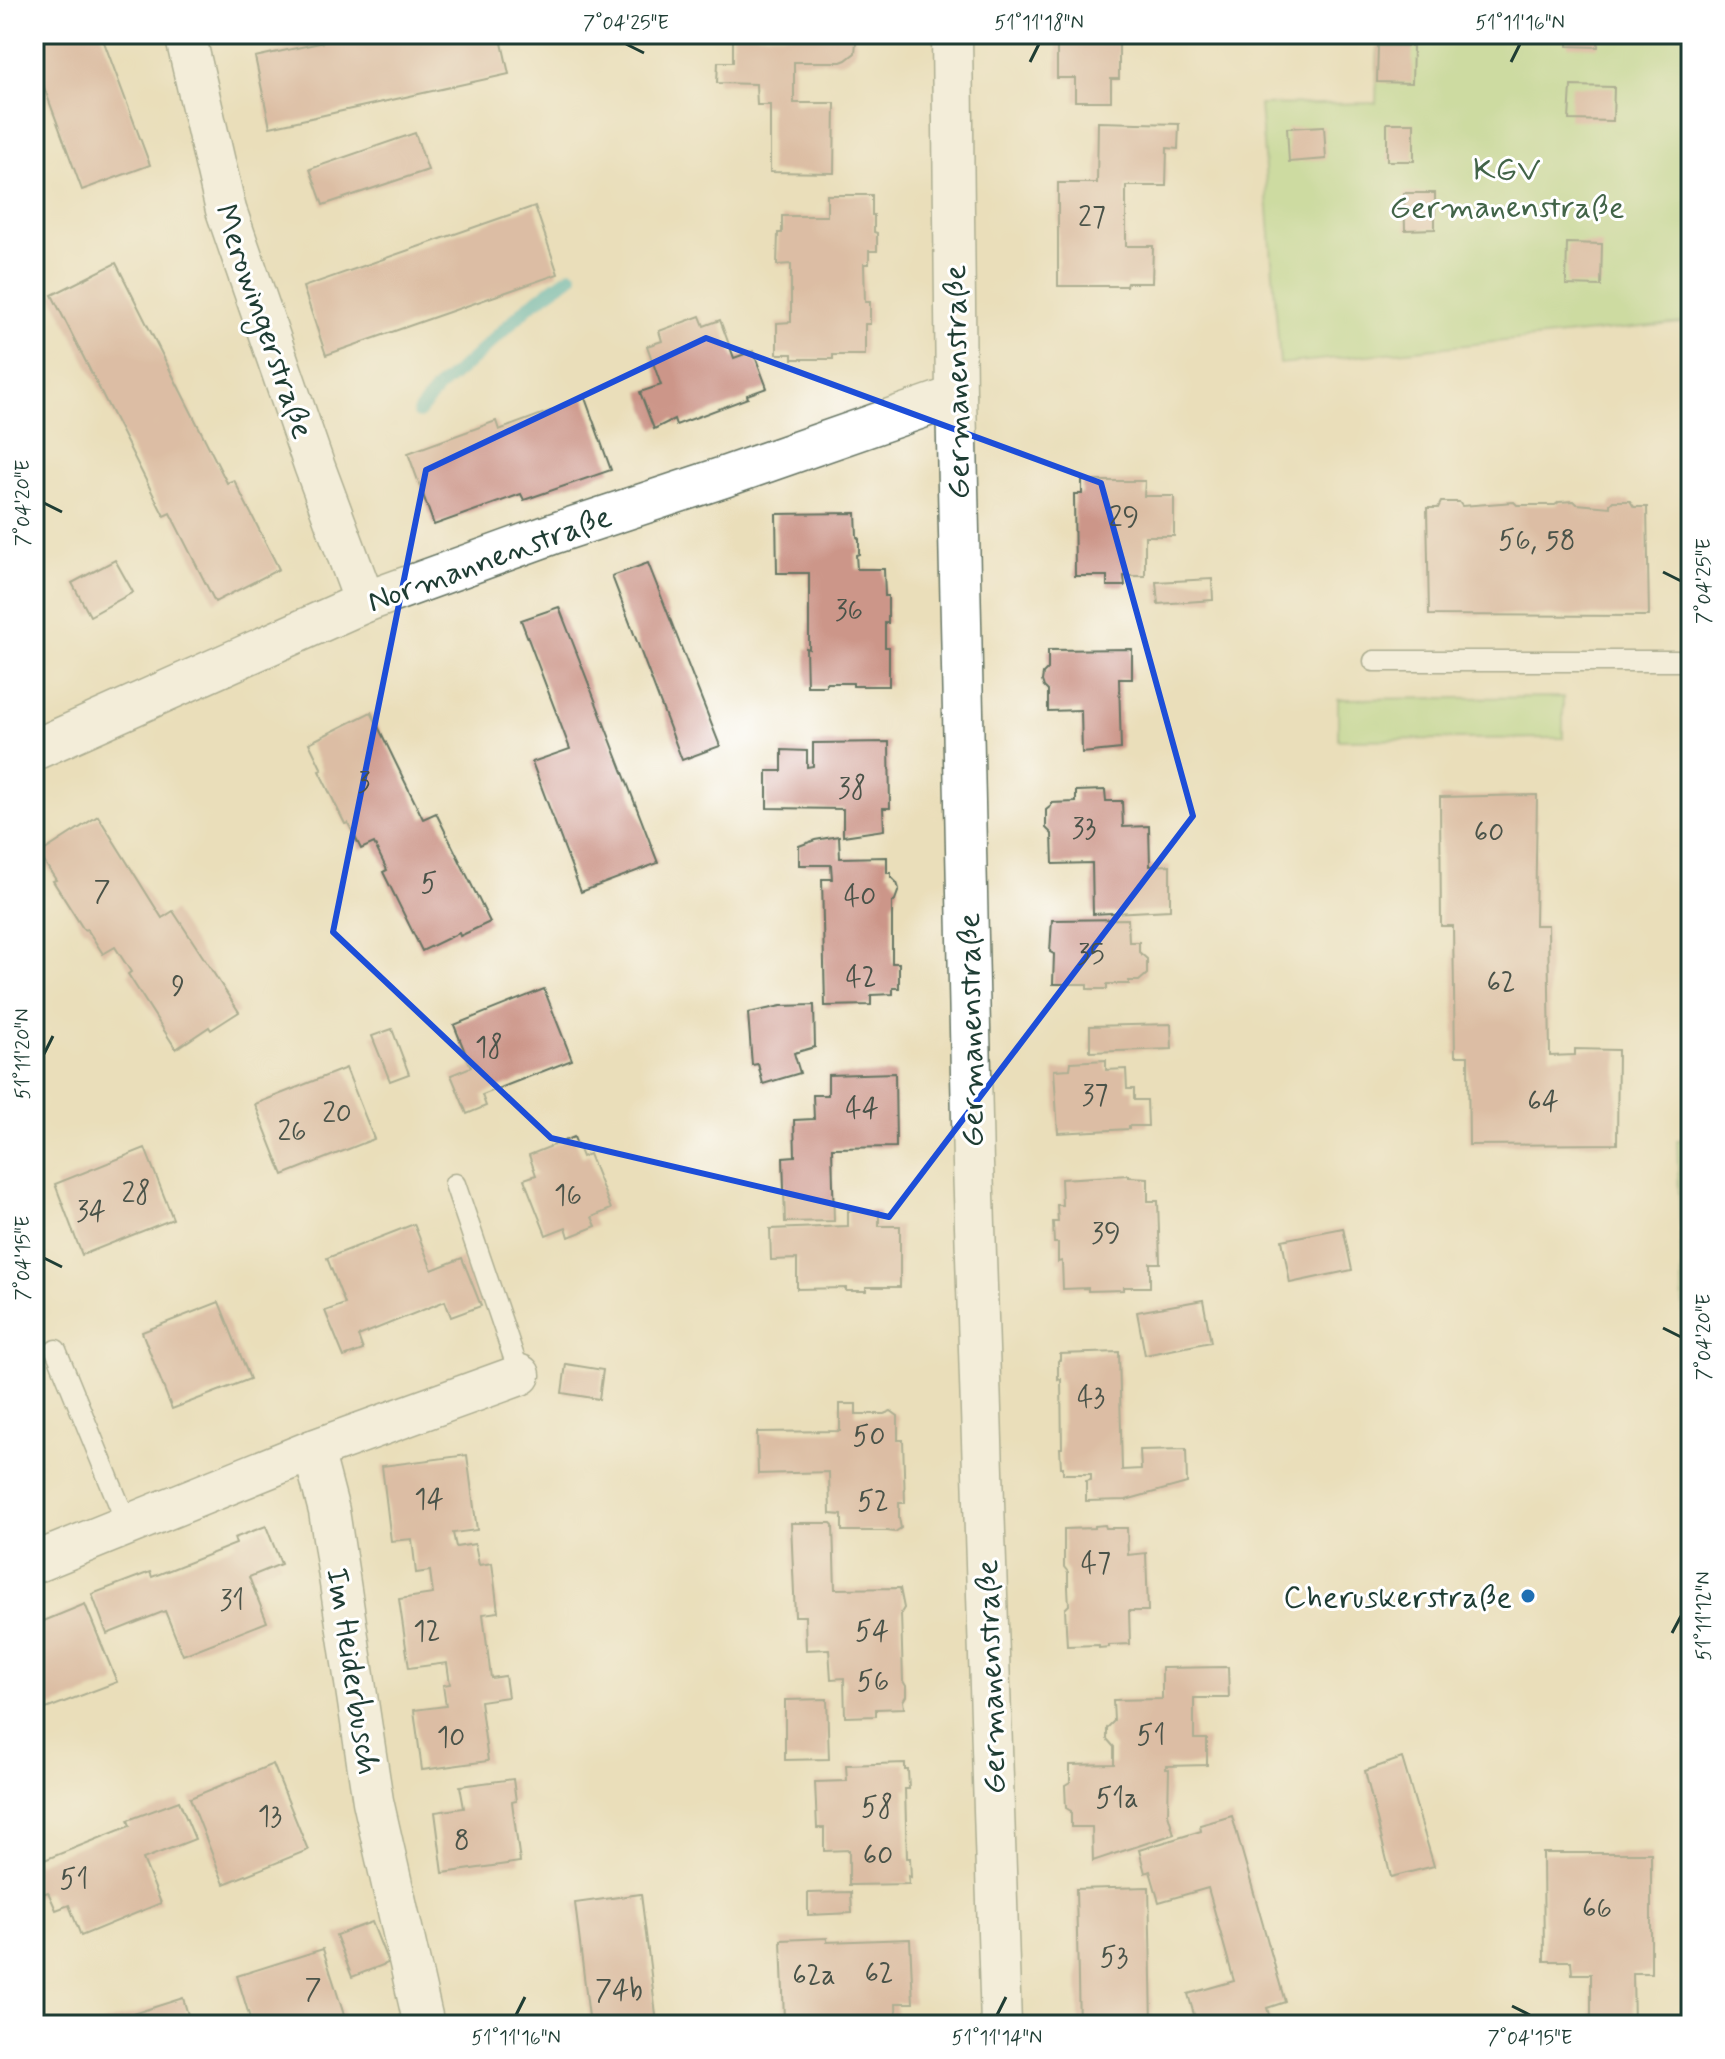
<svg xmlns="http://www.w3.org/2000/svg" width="1725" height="2059" viewBox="0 0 1725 2059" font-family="Mynerve,sans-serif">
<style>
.green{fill:#abd784;stroke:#658a5c;stroke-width:2}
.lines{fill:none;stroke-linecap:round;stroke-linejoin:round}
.stream{stroke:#42b2bb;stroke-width:14}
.building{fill:#cc9689}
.lane-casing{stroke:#667563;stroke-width:23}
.street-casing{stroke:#667563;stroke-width:43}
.lane{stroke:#fff;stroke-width:20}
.street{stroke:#fff;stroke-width:40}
.marked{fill:none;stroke:#1d4ed8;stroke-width:6;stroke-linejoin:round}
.ticks{fill:none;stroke:#1f3d34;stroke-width:3}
.poi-dot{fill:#1f6fb2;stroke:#fff;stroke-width:3}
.labels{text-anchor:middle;stroke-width:6;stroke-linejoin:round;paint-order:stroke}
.number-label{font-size:28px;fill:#4a5349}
.park-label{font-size:32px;fill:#426448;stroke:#fff}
.street-label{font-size:32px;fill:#1f3d34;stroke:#fff}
.poi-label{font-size:32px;fill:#1f3d34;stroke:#fff;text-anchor:end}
.neatline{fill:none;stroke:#1f3d34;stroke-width:3}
.ticks-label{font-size:20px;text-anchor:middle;fill:#1f3d34}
</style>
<rect width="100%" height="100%" fill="#fff"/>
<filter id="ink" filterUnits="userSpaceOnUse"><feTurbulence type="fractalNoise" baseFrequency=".0125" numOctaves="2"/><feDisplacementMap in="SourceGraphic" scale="16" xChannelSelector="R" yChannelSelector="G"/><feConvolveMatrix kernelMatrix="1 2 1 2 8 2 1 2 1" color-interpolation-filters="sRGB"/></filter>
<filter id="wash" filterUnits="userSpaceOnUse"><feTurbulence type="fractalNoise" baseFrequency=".006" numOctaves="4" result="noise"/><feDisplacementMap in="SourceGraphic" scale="32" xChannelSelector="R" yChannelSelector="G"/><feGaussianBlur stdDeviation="1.8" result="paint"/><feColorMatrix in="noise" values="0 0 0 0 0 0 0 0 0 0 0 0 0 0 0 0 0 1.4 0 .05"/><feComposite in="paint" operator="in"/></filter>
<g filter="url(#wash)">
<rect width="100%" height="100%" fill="#eadeba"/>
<g class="green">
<polygon points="1378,34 1691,34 1691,322 1280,364 1260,105 1376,103"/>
<polygon points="1563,697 1563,738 1338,740 1338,699"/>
<polygon points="1691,1139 1691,1412 1684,1331 1677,1140"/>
</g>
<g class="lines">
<g class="stream">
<polyline points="34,241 36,266 34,279"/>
<polyline points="419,412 437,389 475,357 530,305 571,276"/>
</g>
</g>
<g id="blocks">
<g class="building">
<polygon points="34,34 101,34 150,165 82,190 34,60"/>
<polygon points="361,34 500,34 509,74 270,127 255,57"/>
<polygon points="733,34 854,35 856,42 855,53 846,60 841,62 794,62 794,103 835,103 834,173 770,172 770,105 757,105 756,84 717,83 718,62 733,62"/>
<polygon points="1057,34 1119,34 1119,79 1111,79 1111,101 1075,101 1075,78 1057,78"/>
<polygon points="1568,34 1599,34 1598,47 1568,46"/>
<polygon points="1378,46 1413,46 1412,83 1377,82"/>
<polygon points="1571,86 1614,87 1613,121 1569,120"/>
<polygon points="1098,122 1179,124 1178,149 1167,148 1166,186 1126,186 1126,246 1153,246 1152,283 1127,283 1126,286 1058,286 1058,183 1097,183"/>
<rect x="1387" y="123" width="27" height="38"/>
<polygon points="1324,126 1326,159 1289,162 1287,128"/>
<polygon points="415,133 428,170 323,205 310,169"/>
<polygon points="1404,193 1435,193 1435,229 1405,230"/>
<polygon points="827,195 872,195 872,215 874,215 874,232 877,233 877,251 869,251 869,264 864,264 865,302 870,302 870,324 865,324 865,355 833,355 833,359 792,359 792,354 777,354 777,323 791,322 791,264 777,265 778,233 782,233 782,216 827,216"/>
<polygon points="535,206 558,274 326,355 303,287"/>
<polygon points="1567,243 1602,244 1601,286 1566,285"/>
<polygon points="116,263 227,483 234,480 279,569 215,602 170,513 164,516 52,295"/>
<polygon points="700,316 704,326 720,320 734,358 753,351 767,388 747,395 748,398 676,425 674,419 654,429 640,392 661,385 647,346 662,341 659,331"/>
<polygon points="585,398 611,470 524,500 521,494 434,525 408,453 496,421 499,430"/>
<polygon points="1082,481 1145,481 1144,496 1174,496 1174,536 1145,536 1145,576 1124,576 1125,586 1107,586 1107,576 1075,576 1074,494 1082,494"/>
<polygon points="1574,501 1577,504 1610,507 1610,504 1613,501 1630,501 1634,507 1647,507 1649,616 1429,615 1427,508 1438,508 1441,502 1459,502 1462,506 1514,502 1517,505 1555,505 1559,502"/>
<polygon points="856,513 857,537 859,539 859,554 856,555 857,569 884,569 885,596 888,596 888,623 885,623 885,647 889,647 889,686 853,686 853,683 826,683 826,686 807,686 806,648 809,649 809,573 777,573 776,514"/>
<polygon points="115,560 133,592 90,616 72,583"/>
<polygon points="648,563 720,746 682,760 612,576"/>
<polygon points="1212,579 1213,600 1158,604 1156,582"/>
<polygon points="559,607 658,863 581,892 532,762 570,749 521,620"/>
<polygon points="1132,649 1132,679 1119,679 1121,749 1082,753 1081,710 1048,711 1048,691 1044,687 1042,681 1043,674 1048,669 1048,650"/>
<polygon points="371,712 423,819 436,813 490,922 460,936 459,933 422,951 383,872 387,870 374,843 361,849 348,823 345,824 319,771 322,770 309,743"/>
<polygon points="889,742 890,808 883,808 884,830 843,836 843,809 767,808 767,771 782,771 782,750 807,751 807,767 813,766 813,743"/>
<polygon points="1105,790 1106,801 1122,801 1123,827 1149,826 1150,866 1170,865 1170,910 1093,914 1092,863 1053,864 1052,834 1046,828 1046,810 1051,806 1051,803 1076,802 1076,791"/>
<polygon points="1537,795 1535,925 1548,925 1550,1056 1575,1055 1575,1049 1618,1050 1617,1144 1469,1145 1468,1056 1455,1056 1453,926 1441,926 1440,797"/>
<polygon points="98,816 162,918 173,911 239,1012 211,1030 209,1027 176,1049 128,974 131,972 115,947 103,954 87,929 84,930 53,881 56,880 39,854"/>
<polygon points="839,836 840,858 887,857 887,873 891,873 891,877 897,883 899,889 895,900 892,903 892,963 899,963 899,988 893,988 893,994 871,995 871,1005 825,1006 822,879 832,879 831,865 799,865 799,846 815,840"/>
<polygon points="1128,919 1129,942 1139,942 1139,952 1147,959 1147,974 1139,981 1129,981 1129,984 1107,984 1107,989 1087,989 1087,984 1053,984 1054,954 1050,952 1052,920"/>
<polygon points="544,989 572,1060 482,1095 486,1106 467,1114 451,1075 471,1067 454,1025"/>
<polygon points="814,1005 815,1047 794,1053 800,1073 763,1084 758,1064 752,1065 748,1013 781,1006"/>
<polygon points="1171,1024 1172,1049 1090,1052 1090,1026"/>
<polygon points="392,1029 409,1074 390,1081 372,1036"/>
<polygon points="1106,1060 1106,1070 1126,1069 1127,1089 1134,1089 1134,1100 1147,1100 1148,1126 1129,1126 1129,1129 1058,1133 1054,1070 1070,1069 1071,1062"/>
<polygon points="346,1068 374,1139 283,1175 255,1104"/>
<polygon points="895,1073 896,1147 832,1148 834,1221 785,1222 783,1157 795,1156 794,1120 814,1119 813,1095 828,1095 828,1075"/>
<polygon points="574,1137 582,1157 589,1154 611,1209 592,1217 596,1226 569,1237 566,1227 546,1235 524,1179 536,1175 529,1155"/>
<polygon points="145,1148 173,1219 82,1255 55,1184"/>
<polygon points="1129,1175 1129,1177 1148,1178 1148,1201 1158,1201 1160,1263 1150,1263 1150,1287 1124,1287 1124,1290 1088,1291 1088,1288 1063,1289 1062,1261 1058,1262 1058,1243 1054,1243 1053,1222 1058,1222 1057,1205 1062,1205 1061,1179"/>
<polygon points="848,1211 879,1211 879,1226 900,1226 900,1287 866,1287 866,1291 846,1291 846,1288 797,1289 797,1259 771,1260 770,1229 848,1226"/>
<polygon points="414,1224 432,1270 462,1258 481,1306 451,1317 445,1301 358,1336 363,1350 344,1357 325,1311 345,1304 327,1258"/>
<polygon points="1343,1228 1352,1270 1290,1283 1282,1240"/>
<polygon points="1203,1300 1211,1342 1145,1355 1137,1312"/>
<polygon points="219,1302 250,1379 172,1409 142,1332"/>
<polygon points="1119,1352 1122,1470 1141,1469 1140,1450 1186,1449 1187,1483 1126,1500 1086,1501 1086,1481 1091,1480 1091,1474 1063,1474 1063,1467 1061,1467 1060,1448 1062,1448 1061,1379 1058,1380 1058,1361 1060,1360 1060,1354"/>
<polygon points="566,1364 603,1370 599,1399 562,1393"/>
<polygon points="840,1404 856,1404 856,1414 884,1414 891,1411 898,1416 898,1440 903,1440 905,1503 899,1503 899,1518 901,1528 895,1532 887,1531 842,1531 842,1515 830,1514 829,1472 758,1474 757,1432 840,1431"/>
<polygon points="467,1455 477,1530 453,1533 456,1547 475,1544 479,1565 492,1563 498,1612 483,1614 491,1678 505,1676 508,1697 480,1701 488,1761 422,1770 414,1710 446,1706 443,1685 450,1684 447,1663 409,1668 399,1599 433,1594 430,1571 416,1573 412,1539 391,1541 382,1466"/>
<polygon points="791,1523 831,1523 833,1525 835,1589 900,1588 904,1608 901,1613 903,1681 906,1686 906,1696 903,1701 904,1708 876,1709 876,1716 845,1717 844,1678 831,1679 829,1649 806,1650 805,1616 795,1616"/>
<polygon points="1105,1525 1106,1528 1127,1528 1128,1555 1146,1553 1148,1611 1129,1611 1130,1644 1109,1645 1109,1647 1099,1648 1099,1645 1067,1646 1065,1609 1069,1605 1068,1588 1068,1572 1064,1567 1064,1529 1095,1528 1095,1526"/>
<polygon points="266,1526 281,1564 249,1577 267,1622 183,1655 165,1611 107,1634 92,1594 150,1572 152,1577 236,1544 234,1538"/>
<polygon points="85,1604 117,1682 38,1712 34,1701 34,1625"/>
<polygon points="1228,1667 1229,1698 1194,1698 1194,1739 1207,1739 1207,1765 1166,1766 1166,1769 1169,1769 1168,1814 1174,1834 1093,1861 1092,1827 1071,1827 1071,1811 1066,1808 1065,1785 1070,1782 1070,1765 1114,1764 1114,1747 1107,1739 1107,1728 1114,1721 1113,1700 1162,1699 1162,1668"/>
<polygon points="827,1699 829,1759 785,1760 785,1700"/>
<polygon points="1402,1758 1434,1866 1391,1877 1365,1771"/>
<polygon points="905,1763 905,1770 908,1770 909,1789 905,1789 907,1858 910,1858 911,1877 908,1876 909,1884 849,1885 849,1850 824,1851 824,1828 817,1828 815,1782 847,1781 846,1765"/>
<polygon points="273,1764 308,1850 224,1884 190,1798"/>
<polygon points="513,1779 516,1801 512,1802 520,1862 443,1873 435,1812 464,1808 460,1786"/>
<polygon points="179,1801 195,1839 143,1859 161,1903 81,1936 69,1905 56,1910 48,1892 34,1897 34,1856 37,1863 130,1826 128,1820"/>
<polygon points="1232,1816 1285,2002 1267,2008 1272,2025 1215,2025 1215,2022 1197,2025 1188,1994 1234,1981 1208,1888 1159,1902 1150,1871 1145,1873 1139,1850 1201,1831 1200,1825"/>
<polygon points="1543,1853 1651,1853 1651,1973 1633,1973 1634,2024 1591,2024 1591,1974 1572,1974 1571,1961 1544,1961"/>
<polygon points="1149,1887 1152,2023 1079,2025 1076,1889"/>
<polygon points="851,1892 852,1913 808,1915 808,1893"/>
<polygon points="641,1894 657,2023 639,2025 590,2025 575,1903"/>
<polygon points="372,1922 388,1963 352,1977 336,1935"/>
<polygon points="827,1938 827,1942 910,1939 913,2003 896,2003 897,2025 849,2025 848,2016 784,2019 781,1940"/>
<polygon points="323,1949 344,2015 312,2025 252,2025 237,1976"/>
<polygon points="183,1998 191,2025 101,2025 101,2024"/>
</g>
</g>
</g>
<g filter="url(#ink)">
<use href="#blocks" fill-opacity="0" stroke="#667563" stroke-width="2"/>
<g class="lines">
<g class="lane-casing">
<g id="lane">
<polyline points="1374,661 1691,661"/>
<polyline points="455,1184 520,1375"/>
<polyline points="56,1350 127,1524"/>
</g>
</g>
<g class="street-casing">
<g id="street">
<polyline points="185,34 226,210 314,465 365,602"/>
<polyline points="952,34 956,396 973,1164 1001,2025"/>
<polyline points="34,750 365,602 555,533 724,477 956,396"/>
<polyline points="313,1450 520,1375"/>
<polyline points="34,1563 313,1450 329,1511 373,1801 424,2025"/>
</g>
</g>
<use href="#lane" class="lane"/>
<use href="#street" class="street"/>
</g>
</g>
<path d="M0 0H1725V2059H0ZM 706,338 L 1101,483 L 1193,816 L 889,1217 L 551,1138 L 333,932 L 426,470 Z" fill="#eadeba" fill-opacity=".55" fill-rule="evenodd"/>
<path class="marked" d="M 706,338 L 1101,483 L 1193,816 L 889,1217 L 551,1138 L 333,932 L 426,470 Z"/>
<path class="ticks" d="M 626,44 L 644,53M 1030,62 L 1039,44M 1511,62 L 1520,44M 44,503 L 62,512M 1663,572 L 1681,581M 44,1054 L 53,1036M 44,1258 L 62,1267M 1663,1328 L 1681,1337M 1672,1633 L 1681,1616M 1512,2006 L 1530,2015M 516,2015 L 525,1997M 997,2015 L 1006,1997"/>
<circle class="poi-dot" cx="1528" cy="1596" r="8"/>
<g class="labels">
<g class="number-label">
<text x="1092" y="226">27</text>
<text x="1124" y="526">29</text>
<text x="1537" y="549">56, 58</text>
<text x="849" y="619">36</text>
<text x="364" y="791">3</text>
<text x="852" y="797">38</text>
<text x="1084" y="837">33</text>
<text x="1489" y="841">60</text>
<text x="429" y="892">5</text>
<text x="102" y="900">7</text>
<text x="860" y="905">40</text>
<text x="1091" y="963">35</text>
<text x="861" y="986">42</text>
<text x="1501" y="991">62</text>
<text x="178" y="995">9</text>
<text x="489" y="1056">18</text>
<text x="1095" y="1104">37</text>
<text x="1543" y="1110">64</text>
<text x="862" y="1117">44</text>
<text x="337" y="1122">20</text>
<text x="292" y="1140">26</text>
<text x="136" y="1202">28</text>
<text x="568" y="1204">16</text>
<text x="91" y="1220">34</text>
<text x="1106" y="1242">39</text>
<text x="1091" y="1406">43</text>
<text x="869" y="1445">50</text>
<text x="429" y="1508">14</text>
<text x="873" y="1510">52</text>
<text x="1096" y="1572">47</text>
<text x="232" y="1609">31</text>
<text x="427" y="1640">12</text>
<text x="872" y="1640">54</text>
<text x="873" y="1690">56</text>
<text x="1151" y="1744">51</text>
<text x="451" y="1746">10</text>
<text x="1117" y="1807">51a</text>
<text x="877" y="1816">58</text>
<text x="270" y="1825">13</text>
<text x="462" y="1849">8</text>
<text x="878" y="1864">60</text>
<text x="74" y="1888">51</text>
<text x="1597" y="1917">66</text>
<text x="1114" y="1966">53</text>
<text x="879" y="1982">62</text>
<text x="814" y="1984">62a</text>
<text x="313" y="1998">7</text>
<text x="619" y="1999">74b</text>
</g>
<g class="park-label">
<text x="1507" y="180">KGV<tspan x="1507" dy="37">Germanenstraße</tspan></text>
</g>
<g class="street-label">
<text transform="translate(265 321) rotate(71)" y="11">Merowingerstraße</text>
<text transform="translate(956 382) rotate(-91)" y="11">Germanenstraße</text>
<text transform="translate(489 558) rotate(-20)" y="11">Normannenstraße</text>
<text transform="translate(970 1030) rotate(-91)" y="11">Germanenstraße</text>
<text transform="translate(354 1671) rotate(81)" y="11">Im Heiderbusch</text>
<text transform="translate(990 1677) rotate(-92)" y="11">Germanenstraße</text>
</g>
<g class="poi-label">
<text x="1512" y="1607">Cheruskerstraße</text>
</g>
</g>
<rect width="1725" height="2059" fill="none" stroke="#fff" stroke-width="88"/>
<rect x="44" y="44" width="1637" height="1971" class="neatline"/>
<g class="ticks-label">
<text x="626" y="29">7°04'25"E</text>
<text x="1039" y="29">51°11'18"N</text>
<text x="1520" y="29">51°11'16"N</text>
<text transform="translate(22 503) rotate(-90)" y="7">7°04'20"E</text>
<text transform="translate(1703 581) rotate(-90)" y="7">7°04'25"E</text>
<text transform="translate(22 1054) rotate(-90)" y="7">51°11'20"N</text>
<text transform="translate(22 1258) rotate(-90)" y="7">7°04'15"E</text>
<text transform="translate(1703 1337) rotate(-90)" y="7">7°04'20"E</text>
<text transform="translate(1703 1616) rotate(-90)" y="7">51°11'12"N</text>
<text x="516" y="2044">51°11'16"N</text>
<text x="997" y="2044">51°11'14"N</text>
<text x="1530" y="2044">7°04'15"E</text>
</g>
</svg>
